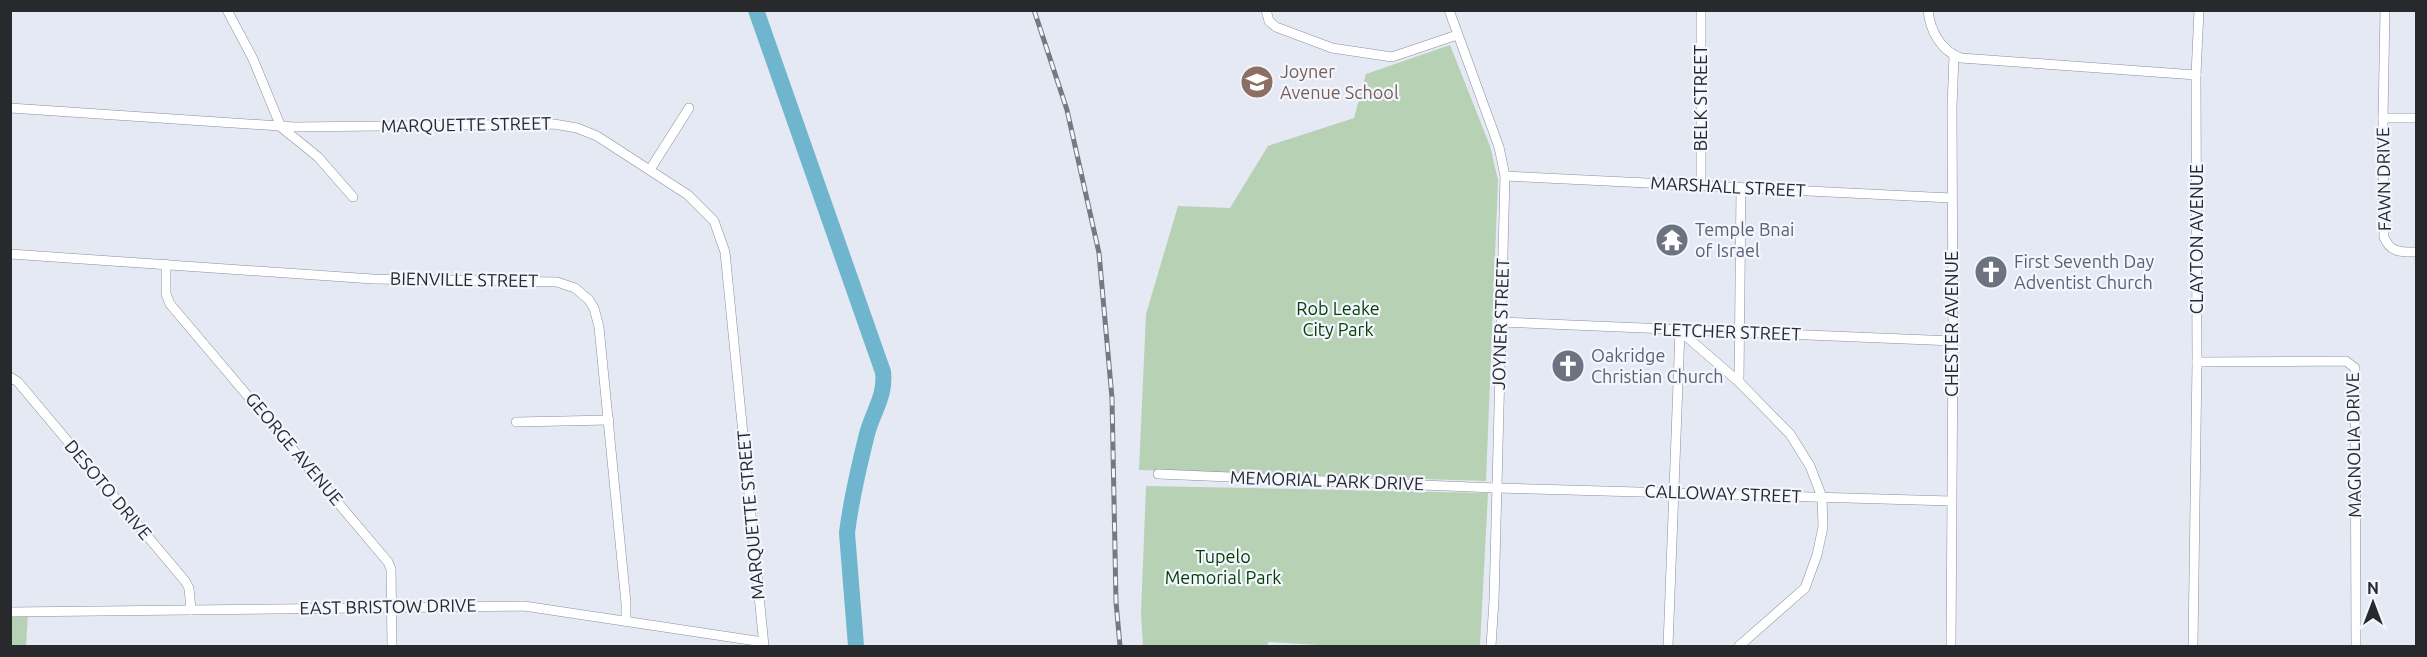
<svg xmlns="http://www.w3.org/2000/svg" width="2427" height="657" viewBox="0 0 2427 657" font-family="Ubuntu,sans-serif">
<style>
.green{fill:#b7d1b4}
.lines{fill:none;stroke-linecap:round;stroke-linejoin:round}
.river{stroke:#6eb5cd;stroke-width:16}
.minor-casing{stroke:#8b8f99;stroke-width:10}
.minor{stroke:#fff;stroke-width:9}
.rail-casing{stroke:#777980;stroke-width:5}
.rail{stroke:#f3f6ff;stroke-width:3;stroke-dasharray:9;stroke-linecap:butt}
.labels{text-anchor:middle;stroke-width:4.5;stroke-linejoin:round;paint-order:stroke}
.education-label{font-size:18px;fill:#785e54;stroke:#f3f6ff;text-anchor:start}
.street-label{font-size:18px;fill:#27292d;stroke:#f3f6ff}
.worship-label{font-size:18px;fill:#5b616d;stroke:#f3f6ff;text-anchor:start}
.park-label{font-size:18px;fill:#003f00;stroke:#f3f6ff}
</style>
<rect width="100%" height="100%" fill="#e5e9f4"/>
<g class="green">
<polygon points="1450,45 1490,146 1498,180 1486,481 1139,470 1146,314 1178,206 1230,208 1268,146 1354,118 1366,74"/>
<polygon points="1146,486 1488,493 1480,646 1334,646 1269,642 1266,646 1143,646 1141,614"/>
<polygon points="10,612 28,612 26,646 11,646"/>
</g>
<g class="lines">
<path class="river" d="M 756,10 L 883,372 C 886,396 873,411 867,434 C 859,466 851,500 847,533 L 856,646"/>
<g class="minor-casing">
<g id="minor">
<polyline points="227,10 253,59 281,127 318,157 353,197"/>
<polyline points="1266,10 1269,21 1276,27 1332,48 1392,57 1457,35"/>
<polyline points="1449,10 1499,147 1505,176 1494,601 1491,646"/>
<polyline points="1701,10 1701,185"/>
<path d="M 1928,10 C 1930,31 1941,51 1961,58 L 2196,75"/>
<polyline points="10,108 295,127 554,124 577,128 597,136 688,195 714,221 725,252 764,646"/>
<polyline points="2383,118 2385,10"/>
<path d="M 2416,118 L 2383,118 L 2384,237 C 2390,253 2402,252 2416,252"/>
<polyline points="651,168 689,108"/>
<polyline points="1505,176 1951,198"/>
<polyline points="10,254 373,279 557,282 575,288 589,300 594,308 599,327 626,603 626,621"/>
<polyline points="166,264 166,294 170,304 388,562 391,569 392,646"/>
<polyline points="1501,322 1953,341"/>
<polyline points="1680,331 1739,382 1790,434 1810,466 1822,497 1823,527 1817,555 1805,588 1739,646"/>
<polyline points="2197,362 2346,361 2355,368 2356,646"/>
<polyline points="10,377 18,382 185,581 189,588 191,610"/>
<polyline points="1739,382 1741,188"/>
<polyline points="516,422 609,420"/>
<polyline points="1158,474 1496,488 1951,501"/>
<polyline points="10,612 524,606 763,642"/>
<polyline points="1668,646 1680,331"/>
<polyline points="1951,646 1953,341 1952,107 1954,55"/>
<polyline points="2193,646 2197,362 2196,75 2199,10"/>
</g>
</g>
<use href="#minor" class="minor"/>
<g class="rail-casing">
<polyline id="rail" points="1034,10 1067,110 1099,253 1112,398 1116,602 1120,646"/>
</g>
<use href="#rail" class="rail"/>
</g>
<defs>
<g id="school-disc" transform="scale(1.725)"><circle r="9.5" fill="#8d6e63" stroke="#f3f6ff"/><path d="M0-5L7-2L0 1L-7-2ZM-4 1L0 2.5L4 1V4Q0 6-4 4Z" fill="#fff"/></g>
<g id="temple-disc" transform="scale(1.725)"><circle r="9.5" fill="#6b7280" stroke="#f3f6ff"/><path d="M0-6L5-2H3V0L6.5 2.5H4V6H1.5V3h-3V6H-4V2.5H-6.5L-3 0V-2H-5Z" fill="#fff"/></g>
<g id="church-disc" transform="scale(1.725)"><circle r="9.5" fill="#6b7280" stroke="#f3f6ff"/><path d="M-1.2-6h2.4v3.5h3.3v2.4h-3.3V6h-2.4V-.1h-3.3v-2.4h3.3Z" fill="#fff"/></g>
</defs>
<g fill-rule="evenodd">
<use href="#school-disc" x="1257" y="82"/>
<use href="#temple-disc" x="1672" y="240"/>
<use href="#church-disc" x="1991" y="272"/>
<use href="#church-disc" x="1568" y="366"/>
</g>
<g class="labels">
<g class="education-label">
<text x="1280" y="78">Joyner<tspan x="1280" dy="21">Avenue School</tspan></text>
</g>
<g class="street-label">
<text transform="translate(1701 98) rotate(-90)" y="6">BELK STREET</text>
<text transform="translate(466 125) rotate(-1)" y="6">MARQUETTE STREET</text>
<text transform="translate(2384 179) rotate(-91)" y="6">FAWN DRIVE</text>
<text transform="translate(1728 187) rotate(3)" y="6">MARSHALL STREET</text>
<text transform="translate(2197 239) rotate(-90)" y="6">CLAYTON AVENUE</text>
<text transform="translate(464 280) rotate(1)" y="6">BIENVILLE STREET</text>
<text transform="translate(1501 324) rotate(-88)" y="6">JOYNER STREET</text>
<text transform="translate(1952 324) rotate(-90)" y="6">CHESTER AVENUE</text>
<text transform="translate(1727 332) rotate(2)" y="6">FLETCHER STREET</text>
<text transform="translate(2354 445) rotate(-91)" y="6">MAGNOLIA DRIVE</text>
<text transform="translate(294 449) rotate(50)" y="6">GEORGE AVENUE</text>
<text transform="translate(1327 481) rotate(2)" y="6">MEMORIAL PARK DRIVE</text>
<text transform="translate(108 490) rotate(50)" y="6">DESOTO DRIVE</text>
<text transform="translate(1723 494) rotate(2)" y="6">CALLOWAY STREET</text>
<text transform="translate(751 515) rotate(-95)" y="6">MARQUETTE STREET</text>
<text transform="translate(388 607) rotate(-1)" y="6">EAST BRISTOW DRIVE</text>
</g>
<g class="worship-label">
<text x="1695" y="236">Temple Bnai<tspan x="1695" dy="21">of Israel</tspan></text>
<text x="2014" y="268">First Seventh Day<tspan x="2014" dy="21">Adventist Church</tspan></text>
<text x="1591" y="362">Oakridge<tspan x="1591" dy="21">Christian Church</tspan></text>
</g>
<g class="park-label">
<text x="1338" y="315">Rob Leake<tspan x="1338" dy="21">City Park</tspan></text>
<text x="1223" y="563">Tupelo<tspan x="1223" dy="21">Memorial Park</tspan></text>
</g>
</g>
<rect width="2427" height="657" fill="none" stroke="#27292d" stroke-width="24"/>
<g transform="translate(2373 603)" stroke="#f3f6ff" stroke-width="4.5" paint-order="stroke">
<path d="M0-4.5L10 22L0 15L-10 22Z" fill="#27292d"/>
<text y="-9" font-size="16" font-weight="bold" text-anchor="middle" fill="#27292d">N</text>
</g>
</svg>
